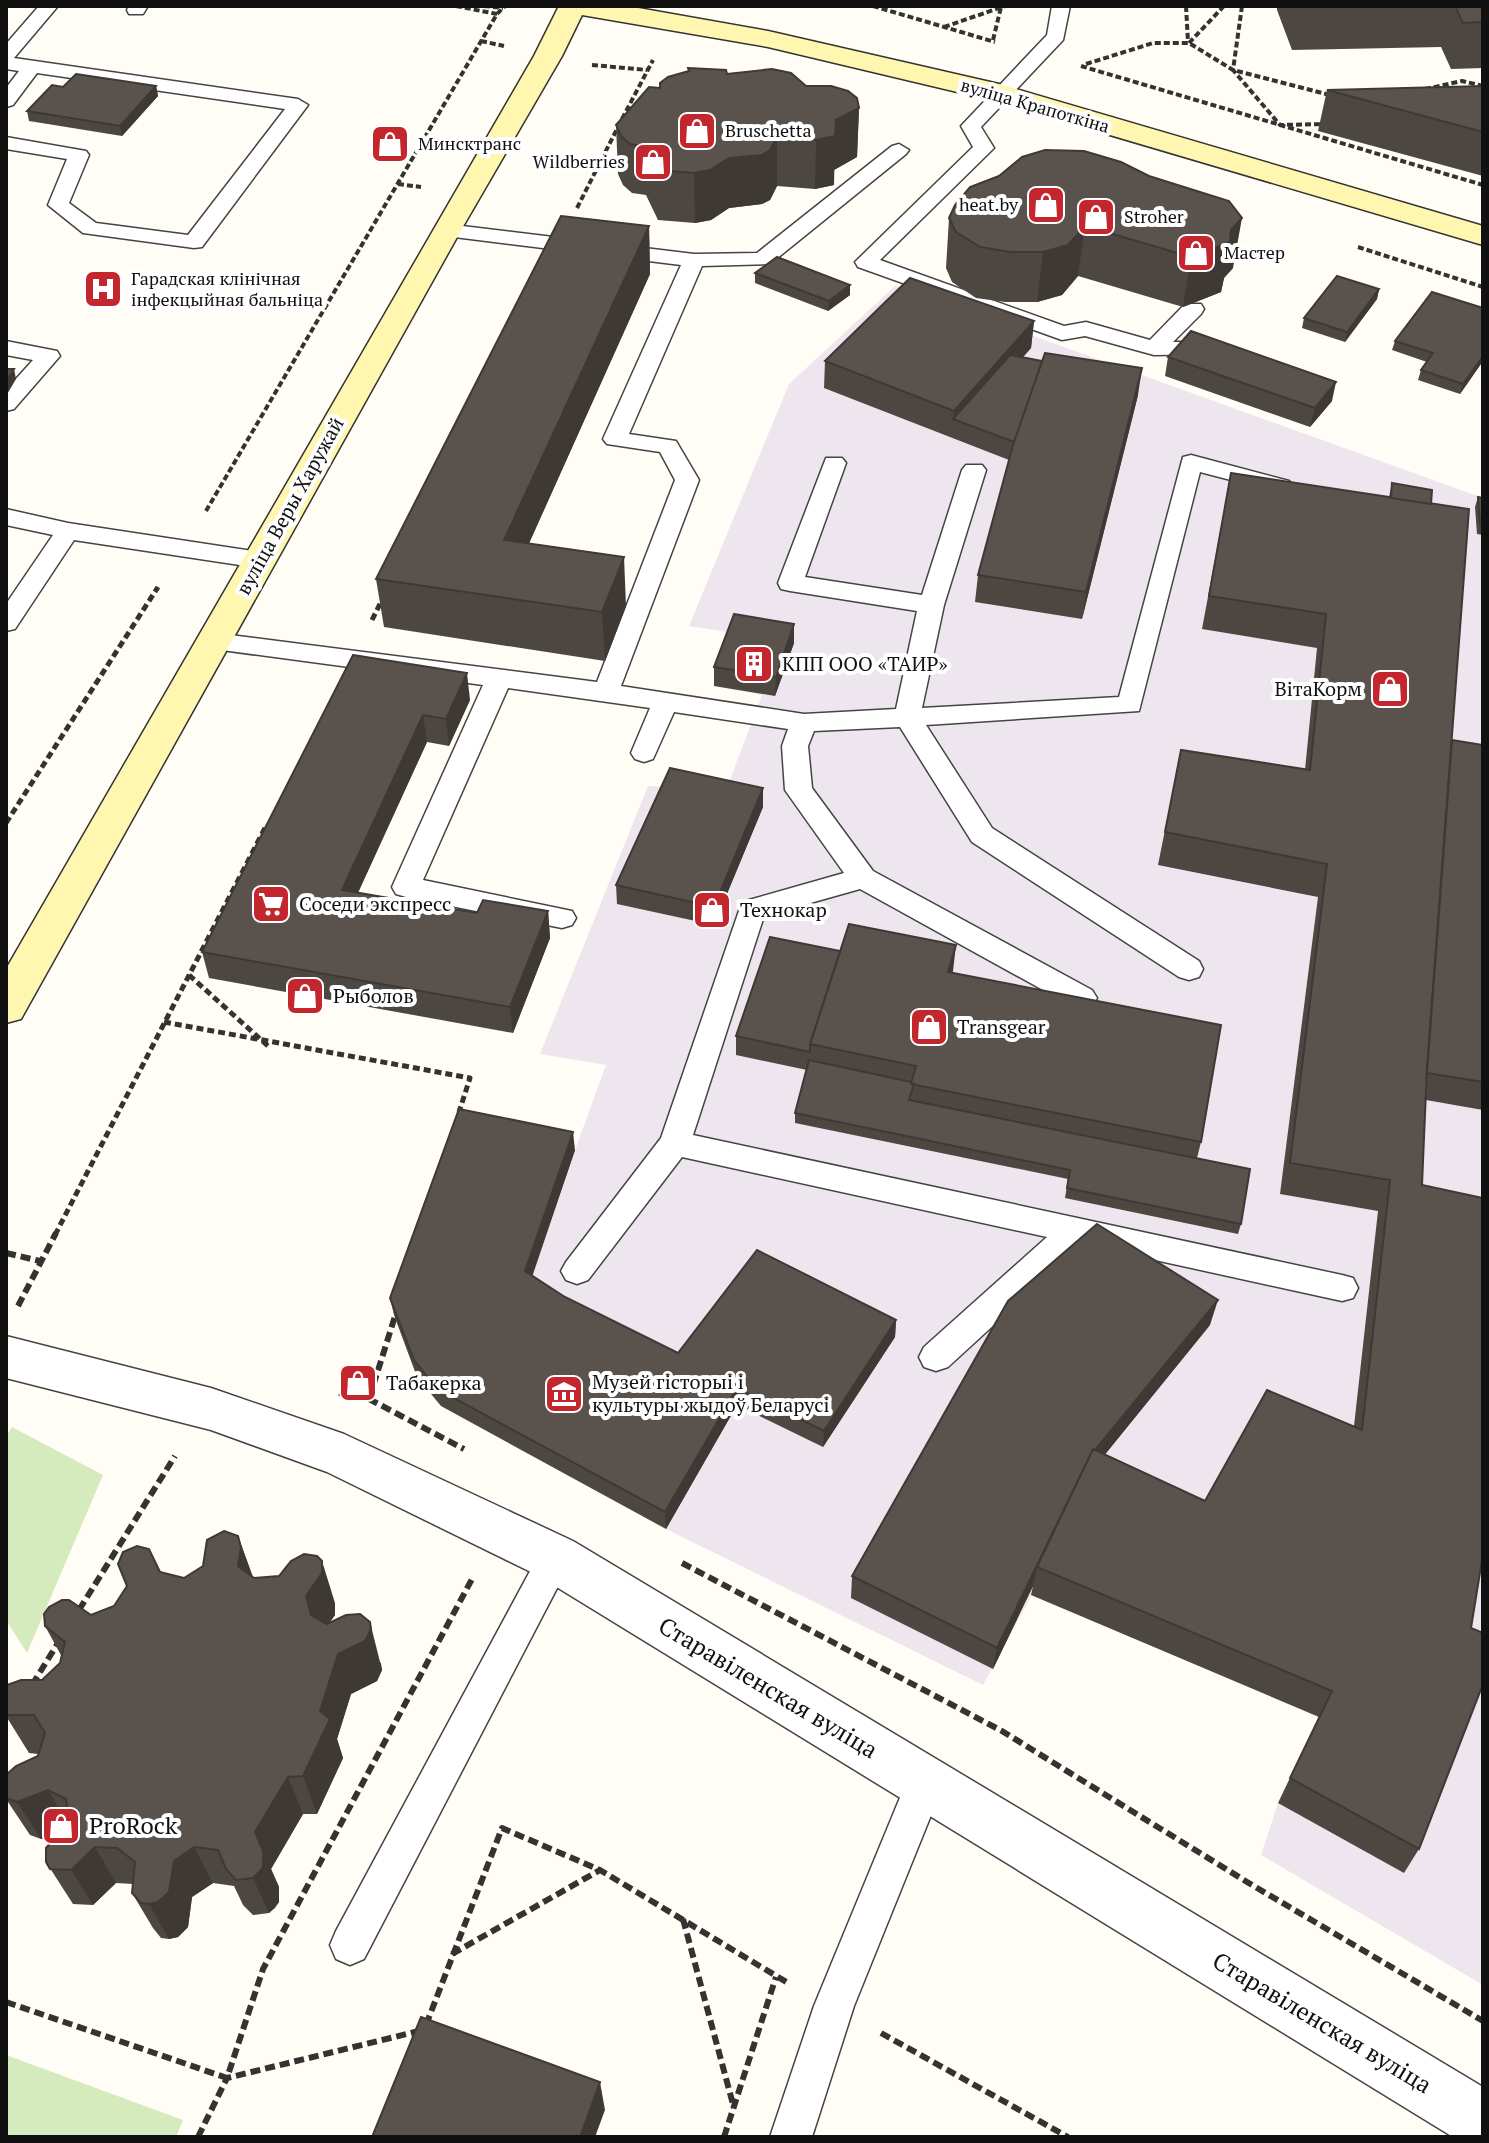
<svg xmlns="http://www.w3.org/2000/svg" width="1489" height="2143" viewBox="0 0 1489 2143" font-family="'PT Serif',serif">
<style>
.industrial{fill:#eee6ef}
.green{fill:#d5ebbd}
.lines{fill:none;stroke-linecap:round;stroke-linejoin:round}
.service-casing{stroke:#444;stroke-width:3}
.minor-casing{stroke:#444;stroke-width:3}
.secondary-casing{stroke:#333;stroke-width:3}
.path-far2{stroke:#333;stroke-width:4;stroke-dasharray:6 3;stroke-linecap:butt}
.path-far1{stroke:#333;stroke-width:5;stroke-dasharray:7 4;stroke-linecap:butt}
.path{stroke:#333;stroke-width:6;stroke-dasharray:10 5;stroke-linecap:butt}
.service{fill:#fff;fill-rule:evenodd}
.minor{fill:#fff;fill-rule:evenodd}
.secondary{fill:#fff6b0;fill-rule:evenodd}
.wall{fill:#4d4742}
.shaded-wall{fill:#3f3936}
.building{fill:#5a524d;stroke:#3f3936;stroke-width:2}
.labels{text-anchor:middle;stroke-width:8;stroke-linejoin:round;paint-order:stroke}
.far-street-label{font-size:18px;fill:#111;stroke:#fff}
.far-poi-label{font-size:18px;fill:#111;stroke:#fff;text-anchor:start}
.street-label{font-size:20px;fill:#111;stroke:#fff}
.poi-label{font-size:20px;fill:#111;stroke:#fff;text-anchor:start}
.near-street-label{font-size:24px;fill:#111;stroke:#fff}
.near-poi-label{font-size:24px;fill:#111;stroke:#fff;text-anchor:start}
</style>
<rect width="100%" height="100%" fill="#fffdf5"/>
<polygon class="industrial" points="895,286 1483,498 1483,1985 1261,1855 1278,1803 1319,1717 1032,1595 983,1685 666,1529 441,1406 417,1377 394,1315 462,1127 575,1150 606,1065 540,1054 648,786 670,787 723,798 762,695 714,686 733,633 689,626 789,384"/>
<g class="green">
<polygon points="12,1427 103,1475 27,1653 6,1620 6,1437"/>
<polygon points="6,2055 183,2120 176,2137 6,2137"/>
</g>
<g class="lines">
<g class="service-casing">
<g id="service">
<polygon points="39,6 58,6 14,58 298,99 308,105 202,247 194,248 83,233 48,205 67,159 6,149 6,137 86,151 89,155 69,203 96,223 188,235 285,109 37,73 13,105 6,107 6,88 19,71 6,69 6,44"/>
<polygon points="129,6 148,6 143,14 129,14 127,10"/>
<polygon points="1052,6 1070,6 1063,40 981,127 994,148 880,260 1064,326 1086,322 1150,340 1185,304 1201,304 1204,309 1201,314 1173,342 1217,342 1228,349 1225,354 1154,355 1085,336 1062,340 858,267 855,262 973,147 961,126 1047,35"/>
<polygon points="899,144 909,150 906,154 770,264 702,266 629,434 676,441 699,480 621,686 804,714 896,709 917,611 790,591 781,589 778,583 826,458 842,458 846,463 805,577 922,595 962,470 966,465 982,465 986,470 944,605 922,708 1119,697 1183,457 1191,455 1289,481 1293,486 1289,491 1281,493 1200,472 1139,711 926,725 992,828 1199,961 1203,969 1199,977 1189,980 1179,977 972,842 900,727 814,731 808,746 812,788 873,871 1092,990 1097,998 1092,1006 1082,1009 1072,1006 860,889 764,916 693,1135 1342,1275 1353,1278 1358,1288 1353,1298 1342,1301 1082,1244 948,1367 936,1371 924,1367 919,1357 924,1347 1047,1237 682,1157 588,1280 577,1284 566,1280 561,1271 566,1262 661,1138 742,902 844,873 785,790 782,746 788,729 674,712 653,759 644,762 635,759 631,753 650,708 508,688 423,880 572,911 576,918 572,925 562,928 406,897 396,894 392,887 483,685 214,649 205,647 201,641 205,635 214,633 597,682 675,480 660,452 607,444 603,439 681,265 446,236 435,230 446,224 694,254 757,253 892,146"/>
<polygon points="6,341 57,351 60,356 14,409 6,411 6,390 33,360 6,355"/>
<polygon points="6,509 68,523 259,552 268,554 271,560 268,566 259,568 74,540 15,629 6,631 6,604 53,535 6,525"/>
<polygon points="555,1542 567,1547 573,1558 567,1569 364,1959 350,1965 336,1959 330,1945 336,1931 543,1547"/>
<polygon points="925,1765 938,1770 944,1783 854,2006 812,2137 770,2137 814,2006 906,1783 912,1770"/>
</g>
</g>
<g class="minor-casing">
<polygon id="minor" points="6,1336 211,1388 344,1434 573,1541 1483,2087 1483,2137 1453,2137 537,1575 327,1472 211,1430 6,1378"/>
</g>
<g class="secondary-casing">
<polygon id="secondary" points="559,6 627,6 768,31 999,84 1483,226 1483,245 991,100 768,47 582,15 562,56 461,230 21,1019 6,1023 6,969 534,56"/>
</g>
<g class="path-far2">
<polyline points="456,6 497,14"/>
<polyline points="484,6 503,8"/>
<polyline points="873,6 995,42"/>
<polyline points="1186,6 1188,42"/>
<polyline points="1242,6 1233,70 1280,125 1326,124"/>
<polyline points="944,27 1005,6"/>
<polyline points="993,40 1001,7"/>
<polyline points="481,41 504,46"/>
<polyline points="1189,43 1224,6"/>
<polyline points="1086,64 1153,43 1189,43 1233,70 1330,95"/>
<polyline points="592,65 647,70"/>
<polyline points="1081,66 1483,185"/>
<polyline points="1425,89 1462,81 1483,86"/>
<polyline points="622,119 653,60"/>
<polyline points="398,184 421,187"/>
<polyline points="577,208 618,127"/>
<polyline points="1358,247 1483,287"/>
<polyline points="206,511 497,14 505,6"/>
</g>
<g class="path-far1">
<polyline points="372,620 382,600"/>
<polyline points="6,823 158,587"/>
<polyline points="189,975 268,1046"/>
<polyline points="164,1022 470,1078 459,1112"/>
<polyline points="55,1235 265,828"/>
</g>
<g class="path">
<polyline points="6,1253 40,1261"/>
<polyline points="18,1306 56,1233"/>
<polyline points="339,1393 369,1399 464,1449"/>
<polyline points="369,1399 396,1313"/>
<polyline points="682,1563 1002,1731 1247,1882 1483,2021"/>
<polyline points="79,1610 175,1456"/>
<polyline points="32,1685 58,1643"/>
<polyline points="683,1919 734,2108"/>
<polyline points="452,1954 600,1870"/>
<polyline points="6,2002 227,2078 263,1969 472,1579"/>
<polyline points="426,2025 502,1828 600,1870 788,1983"/>
<polyline points="881,2033 1068,2137"/>
<polyline points="198,2137 227,2078 419,2031"/>
<polyline points="724,2137 776,1977"/>
</g>
<use href="#service" class="service"/>
<use href="#minor" class="minor"/>
<use href="#secondary" class="secondary"/>
</g>
<g class="wall">
<polygon points="1277,6 1483,6 1483,68 1451,69 1441,47 1292,50 1277,10"/>
<polygon points="727,74 806,86 859,108 857,157 834,170 834,185 815,189 777,186 770,200 762,204 729,208 711,220 695,223 658,220 646,195 632,193 623,185 618,174 616,125 660,88"/>
<polygon points="156,86 158,96 122,136 29,121 27,111 63,87"/>
<polygon points="1483,86 1483,176 1318,131 1327,90"/>
<polygon points="1084,151 1233,268 1224,278 1221,292 1183,307 1078,276 1062,295 1037,302 1005,302 976,298 952,282 946,268 949,218"/>
<polygon points="649,226 650,274 529,543 626,606 605,661 384,627 376,579"/>
<polygon points="755,273 850,285 850,295 828,311 755,283"/>
<polygon points="1379,289 1377,299 1345,342 1302,328 1304,318"/>
<polygon points="1034,321 1031,348 1023,357 1138,395 1082,619 975,602 978,575 1009,460 824,388 825,361"/>
<polygon points="1395,341 1483,361 1460,394 1418,380 1421,370 1427,362 1392,350"/>
<polygon points="1168,357 1332,401 1310,427 1165,376"/>
<polygon points="1231,473 1389,497 1392,483 1431,504 1452,740 1483,745 1483,1110 1426,1100 1422,1185 1419,1849 1404,1873 1278,1803 1319,1717 1031,1595 1033,1586 993,1669 851,1598 852,1576 1210,1325 1105,1454 1205,1501 1354,1426 1378,1211 1280,1194 1318,897 1158,865 1181,750 1305,770 1317,648 1202,629"/>
<polygon points="1478,497 1483,498 1483,535 1477,534 1475,507"/>
<polygon points="794,624 794,643 775,696 714,686 714,667"/>
<polygon points="353,655 470,700 449,746 427,742 358,893 477,913 548,911 550,938 513,1033 209,978 202,952"/>
<polygon points="763,807 714,925 617,904 616,885"/>
<polygon points="952,973 1201,1142 1197,1158 1241,1224 1238,1234 1065,1198 1068,1179 795,1123 795,1113 807,1070 736,1055 736,1036"/>
<polygon points="575,1150 532,1275 565,1297 678,1353 896,1320 895,1337 823,1447 737,1405 666,1529 441,1406 417,1377 394,1315 390,1298"/>
<polygon points="238,1536 253,1577 335,1603 335,1615 330,1622 381,1663 382,1670 377,1681 351,1694 337,1739 343,1758 317,1814 303,1814 271,1869 279,1887 279,1902 275,1908 269,1913 253,1915 243,1905 234,1886 213,1883 192,1897 188,1927 178,1937 169,1939 161,1938 153,1928 132,1893 133,1884 116,1883 93,1905 73,1904 46,1862 63,1830 41,1839 30,1835 6,1799 38,1754 29,1753 6,1716 6,1687 42,1680 60,1663 62,1657 45,1626 91,1615 114,1606 160,1572 184,1578 203,1566"/>
</g>
<g class="shaded-wall">
<polygon points="156,86 158,96 122,136 120,126"/>
<polygon points="859,108 857,157 834,170 836,120"/>
<polygon points="777,136 777,186 770,200 762,204 729,208 711,220 695,223 694,173"/>
<polygon points="835,136 834,185 815,189 816,140"/>
<polygon points="1242,218 1233,268 1224,278 1221,292 1183,307 1191,257 1231,230"/>
<polygon points="649,226 650,274 509,588 504,540"/>
<polygon points="1085,226 1078,276 1062,295 1037,302 1043,252"/>
<polygon points="850,285 850,295 828,311 829,301"/>
<polygon points="1379,289 1377,299 1345,342 1347,332"/>
<polygon points="1034,321 1031,348 965,423 953,419 954,411"/>
<polygon points="1483,356 1483,361 1460,394 1463,384"/>
<polygon points="1142,368 1138,395 1082,619 1086,592"/>
<polygon points="14,369 16,379 6,396 6,382"/>
<polygon points="1336,382 1332,401 1310,427 1315,408"/>
<polygon points="624,557 626,606 605,661 602,612"/>
<polygon points="794,624 794,643 775,696 776,677"/>
<polygon points="467,673 470,700 449,746 446,719"/>
<polygon points="423,715 427,742 347,916 342,890"/>
<polygon points="763,788 763,807 714,925 714,907"/>
<polygon points="548,911 550,938 513,1033 510,1007"/>
<polygon points="956,945 953,971 946,999 948,972"/>
<polygon points="573,1132 575,1150 528,1289 525,1271"/>
<polygon points="1218,1300 1210,1325 1086,1478 1037,1567 1033,1586 993,1669 997,1648 1091,1454"/>
<polygon points="896,1320 895,1337 823,1447 824,1431"/>
<polygon points="737,1388 737,1405 666,1529 665,1512"/>
<polygon points="238,1536 253,1578 238,1566"/>
<polygon points="322,1561 335,1603 335,1615 319,1637 311,1615 306,1596"/>
<polygon points="370,1622 382,1670 377,1681 351,1694 337,1739 343,1758 317,1814 303,1776 320,1711 338,1654"/>
<polygon points="288,1777 303,1814 271,1869 279,1887 279,1902 269,1913 253,1878 255,1832"/>
<polygon points="48,1790 70,1827 41,1839 17,1802"/>
<polygon points="95,1847 116,1883 93,1905 71,1870"/>
<polygon points="194,1847 213,1883 192,1897 188,1927 178,1937 169,1939 149,1904 174,1861"/>
<polygon points="600,2082 605,2110 595,2137 580,2137"/>
</g>
<g class="building">
<polygon points="1455,6 1483,6 1483,22 1463,23"/>
<polygon points="688,68 726,70 727,74 772,69 791,73 806,86 831,86 848,91 857,98 859,108 836,120 835,136 816,140 777,136 770,150 762,155 729,158 710,170 694,173 656,170 644,146 630,144 621,136 616,125 649,87 660,88 660,83 668,77 689,71"/>
<polygon points="76,74 156,86 120,126 27,111 52,85 63,87"/>
<polygon points="1483,86 1483,132 1327,90"/>
<polygon points="1045,150 1084,151 1121,162 1149,176 1229,201 1242,218 1231,230 1230,242 1191,257 1085,226 1068,245 1043,252 1010,252 980,247 956,232 949,218 955,205 970,187 999,176 1022,157"/>
<polygon points="561,216 649,226 504,540 624,557 602,612 376,579"/>
<polygon points="777,257 850,285 829,301 755,273"/>
<polygon points="1337,276 1379,289 1347,332 1304,318"/>
<polygon points="910,278 1034,321 954,411 825,361"/>
<polygon points="1432,292 1483,308 1483,356 1463,384 1421,370 1433,353 1395,341"/>
<polygon points="1191,331 1336,382 1315,408 1168,357"/>
<polygon points="1045,353 1142,368 1086,592 978,575 1016,434"/>
<polygon points="1010,355 1042,361 1014,442 953,419"/>
<polygon points="6,369 14,369 6,382"/>
<polygon points="1231,473 1469,509 1427,1067 1422,1185 1483,1198 1483,1554 1471,1628 1483,1633 1483,1684 1419,1849 1290,1778 1332,1691 1037,1567 1093,1449 1205,1501 1267,1390 1362,1430 1390,1180 1290,1163 1327,864 1165,832 1181,750 1310,770 1326,614 1209,596"/>
<polygon points="1392,483 1432,490 1431,504 1391,498"/>
<polygon points="1478,497 1483,498 1483,525 1480,524"/>
<polygon points="734,614 794,624 776,677 714,667"/>
<polygon points="353,655 467,673 446,719 423,715 342,890 477,913 483,900 548,911 510,1007 202,952"/>
<polygon points="1452,740 1483,745 1483,1082 1427,1073"/>
<polygon points="670,768 763,788 714,907 616,885"/>
<polygon points="849,924 956,945 948,972 1221,1025 1201,1142 911,1084 916,1066 810,1044"/>
<polygon points="770,937 840,951 810,1044 810,1052 736,1036"/>
<polygon points="809,1060 911,1082 911,1084 914,1084 909,1100 1250,1169 1241,1224 1067,1188 1070,1170 795,1113"/>
<polygon points="459,1109 573,1132 525,1271 565,1297 678,1353 757,1250 896,1320 824,1431 737,1388 665,1512 437,1389 414,1360 390,1298"/>
<polygon points="1097,1224 1218,1300 1095,1450 1093,1449 997,1648 852,1576 1008,1301"/>
<polygon points="224,1531 238,1536 241,1548 238,1566 254,1578 279,1576 291,1561 304,1554 317,1556 322,1561 322,1573 306,1596 311,1615 327,1624 346,1615 360,1614 370,1622 371,1629 365,1641 338,1654 320,1711 330,1719 303,1776 288,1777 255,1832 263,1851 263,1867 259,1872 253,1878 236,1880 226,1869 218,1850 194,1847 174,1861 169,1892 158,1902 149,1904 141,1903 132,1893 135,1862 117,1848 95,1847 71,1870 50,1869 46,1862 46,1848 69,1823 66,1799 48,1790 17,1802 6,1798 6,1775 16,1766 38,1756 45,1733 34,1715 6,1715 6,1687 7,1685 21,1680 42,1680 60,1663 65,1642 45,1626 44,1614 49,1607 62,1600 69,1600 91,1615 114,1606 127,1586 118,1564 123,1552 137,1546 149,1549 160,1572 184,1578 203,1566 207,1540"/>
<polygon points="421,2017 600,2082 580,2137 372,2137"/>
</g>
<defs>
<g id="shop-square" transform="scale(2)"><rect x="-9" y="-9" width="18" height="18" rx="4" fill="#c4262e" stroke="#fff"/><path d="M-5-2.5h2.3a2.7 3.5 0 0 1 5.4 0H5L5.5 6h-11ZM-1.5-2.5h3a1.5 2.3 0 0 0-3 0Z" fill="#fff"/></g>
<g id="hospital-square" transform="scale(2)"><rect x="-9" y="-9" width="18" height="18" rx="4" fill="#c4262e" stroke="#fff"/><path d="M-5-5h3v3.5h4V-5h3V5h-3V1.5h-4V5h-3Z" fill="#fff"/></g>
<g id="building-square" transform="scale(2)"><rect x="-9" y="-9" width="18" height="18" rx="4" fill="#c4262e" stroke="#fff"/><path d="M-4-6H4V6H1V3H-1V6H-4ZM-2.5-4.3h1.7v1.8h-1.7ZM.8-4.3h1.7v1.8H.8ZM-2.5-1h1.7V.8h-1.7ZM.8-1h1.7V.8H.8Z" fill="#fff"/></g>
<g id="supermarket-square" transform="scale(2)"><rect x="-9" y="-9" width="18" height="18" rx="4" fill="#c4262e" stroke="#fff"/><path d="M-6-5.5h2.5l.6 2H6L4.5 2H-2.5L-4.4-4H-6ZM-1.5 3.2a1.3 1.3 0 1 0 .1 0ZM3 3.2a1.3 1.3 0 1 0 .1 0Z" fill="#fff"/></g>
<g id="museum-square" transform="scale(2)"><rect x="-9" y="-9" width="18" height="18" rx="4" fill="#c4262e" stroke="#fff"/><path d="M0-6L6-3V-2H-6V-3ZM-5-1h2V3h-2ZM-1-1h2V3h-2ZM3-1h2V3H3ZM-6 4H6V6H-6Z" fill="#fff"/></g>
</defs>
<g fill-rule="evenodd">
<use href="#shop-square" x="697" y="131"/>
<use href="#shop-square" x="390" y="144"/>
<use href="#shop-square" x="653" y="162"/>
<use href="#shop-square" x="1046" y="205"/>
<use href="#shop-square" x="1096" y="217"/>
<use href="#shop-square" x="1196" y="253"/>
<use href="#hospital-square" x="103" y="289"/>
<use href="#building-square" x="754" y="664"/>
<use href="#shop-square" x="1390" y="689"/>
<use href="#supermarket-square" x="271" y="904"/>
<use href="#shop-square" x="712" y="910"/>
<use href="#shop-square" x="305" y="996"/>
<use href="#shop-square" x="929" y="1027"/>
<use href="#shop-square" x="358" y="1383"/>
<use href="#museum-square" x="564" y="1394"/>
<use href="#shop-square" x="61" y="1826"/>
</g>
<g class="labels">
<g class="far-street-label">
<text transform="translate(1035 106) rotate(16)" y="6">вуліца Крапоткіна</text>
</g>
<g class="far-poi-label">
<text x="725" y="137">Bruschetta</text>
<text x="418" y="150">Минсктранс</text>
<text x="625" y="168" text-anchor="end">Wildberries</text>
<text x="1018" y="211" text-anchor="end">heat.by</text>
<text x="1124" y="223">Stroher</text>
<text x="1224" y="259">Мастер</text>
<text x="131" y="285">Гарадская клінічная<tspan x="131" dy="21">інфекцыйная бальніца</tspan></text>
</g>
<g class="street-label">
<text transform="translate(290 506) rotate(-61)" y="7">вуліца Веры Харужай</text>
</g>
<g class="poi-label">
<text x="782" y="671">КПП ООО «ТАИР»</text>
<text x="1362" y="696" text-anchor="end">ВітаКорм</text>
<text x="299" y="911">Соседи экспресс</text>
<text x="740" y="917">Технокар</text>
<text x="333" y="1003">Рыболов</text>
<text x="957" y="1034">Transgear</text>
<text x="592" y="1389">Музей гісторыі і<tspan x="592" dy="23">культуры жыдоў Беларусі</tspan></text>
<text x="386" y="1390">Табакерка</text>
</g>
<g class="near-street-label">
<text transform="translate(768 1688) rotate(31)" y="8">Старавіленская вуліца</text>
<text transform="translate(1322 2023) rotate(31)" y="8">Старавіленская вуліца</text>
</g>
<g class="near-poi-label">
<text x="89" y="1834">ProRock</text>
</g>
</g>
<rect width="1489" height="2143" fill="none" stroke="#111111" stroke-width="16"/>
</svg>
